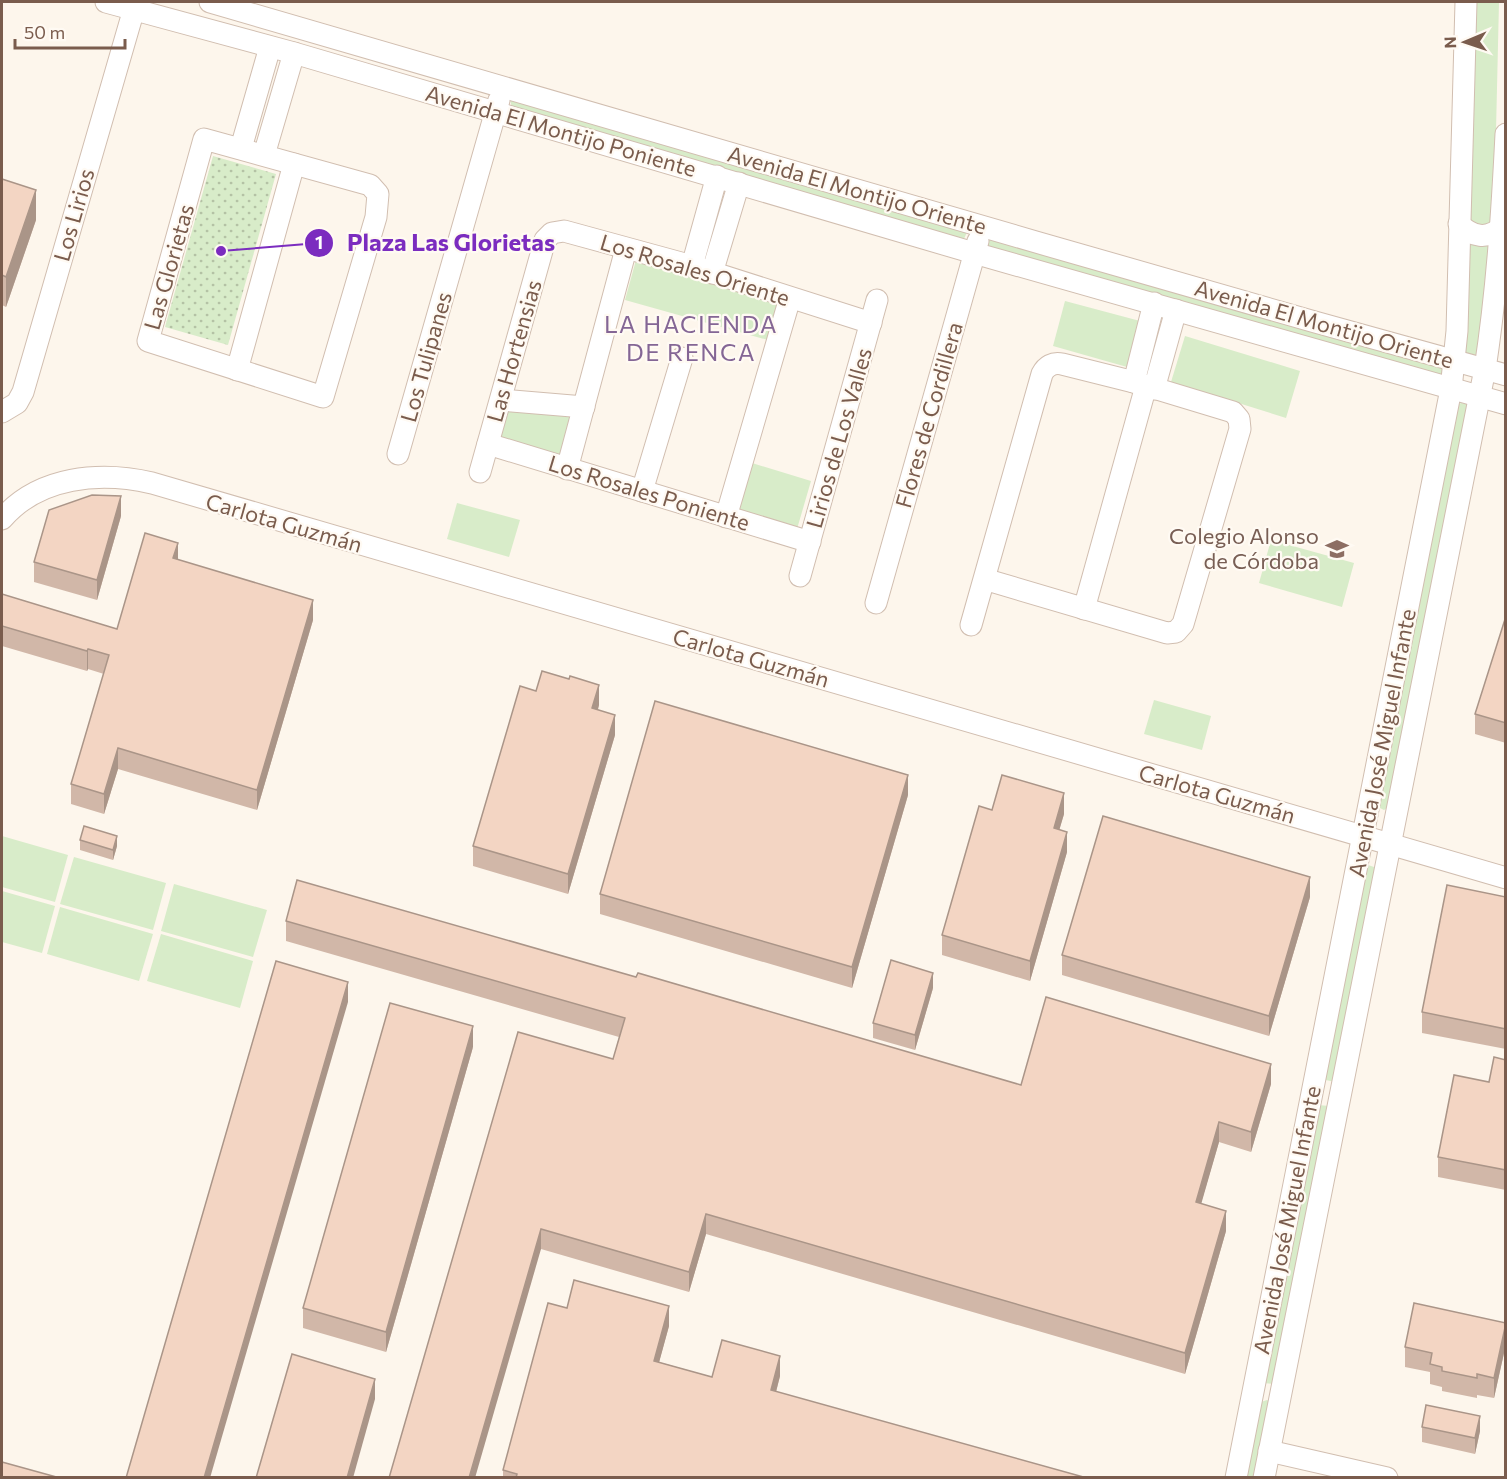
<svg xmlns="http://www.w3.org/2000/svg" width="1507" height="1479" viewBox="0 0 1507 1479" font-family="Commissioner,sans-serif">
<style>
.green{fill:#d8ecc9}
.park{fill:url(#park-dots)}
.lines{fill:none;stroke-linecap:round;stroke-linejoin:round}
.minor-casing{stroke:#d1beb0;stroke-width:23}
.minor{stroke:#fff;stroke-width:21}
.wall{fill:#d1b7a8}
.shaded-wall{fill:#aa9588}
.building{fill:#f3d5c3;stroke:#aa9588;stroke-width:1.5}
.labels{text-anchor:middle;stroke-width:4.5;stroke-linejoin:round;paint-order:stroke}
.street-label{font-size:22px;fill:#7a5c4d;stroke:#fffaf3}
.education-label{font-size:22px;fill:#785e54;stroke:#fffaf3;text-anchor:end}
.neighbourhood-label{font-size:24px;letter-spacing:1.5px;fill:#846695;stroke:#fffaf3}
.leader{fill:none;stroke:#7b2cbf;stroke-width:2}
.callout-dot{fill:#7b2cbf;stroke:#fffaf3;stroke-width:2}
.mark-label{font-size:18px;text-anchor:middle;font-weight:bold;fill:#fff}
.callout-label{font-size:24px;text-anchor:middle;font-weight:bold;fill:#7b2cbf;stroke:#fffaf3;stroke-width:4.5;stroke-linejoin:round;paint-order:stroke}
</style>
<defs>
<pattern id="park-dots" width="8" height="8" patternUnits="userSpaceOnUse" patternTransform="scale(1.5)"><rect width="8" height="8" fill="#d8ecc9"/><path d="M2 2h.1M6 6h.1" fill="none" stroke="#b4c2a5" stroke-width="1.8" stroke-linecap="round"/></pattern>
</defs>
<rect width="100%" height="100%" fill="#fdf6ec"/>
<g class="green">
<polygon points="1475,2 1499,2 1494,217 1489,227 1468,222"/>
<polygon points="510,99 968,230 964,239 953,239 512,109"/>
<polygon points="987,237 1445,368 1443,377 988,247"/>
<path d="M 1470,245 L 1494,245 L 1479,354 C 1471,356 1467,355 1463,348 Z"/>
<polygon points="636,260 779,300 768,340 625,300"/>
<polygon points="1065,301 1140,321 1127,367 1053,346"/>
<polygon points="1185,336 1300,371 1286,418 1171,382"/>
<polygon points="1461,403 1467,404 1470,412 1390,806 1384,810 1378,807 1454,407"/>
<polygon points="506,406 576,412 563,460 496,441"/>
<polygon points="752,463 811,481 797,529 737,511"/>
<polygon points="457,503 520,520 509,557 447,539"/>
<polygon points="1271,540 1354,563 1342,607 1259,583"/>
<polygon points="1154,700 1211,716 1202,750 1144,734"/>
<polygon points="2,836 68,855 55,902 2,887"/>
<polygon points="74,857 166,883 153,930 60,904"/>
<polygon points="1368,865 1374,867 1377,871 1335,1082 1321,1079"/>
<polygon points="174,884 267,910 253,957 161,931"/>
<polygon points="2,891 55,906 42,953 2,942"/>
<polygon points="60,907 153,934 139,981 47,954"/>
<polygon points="161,934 253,961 240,1008 147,981"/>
<polygon points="1317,1105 1330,1106 1275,1384 1262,1383"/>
<polygon points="1267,1400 1270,1402 1257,1477 1243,1478 1261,1402"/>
</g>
<polygon class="park" points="213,156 276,174 228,345 165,327"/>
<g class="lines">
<g class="minor-casing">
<g id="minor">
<polyline points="106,2 294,53 974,253 1506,404"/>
<polyline points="210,2 1036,242 1315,322 1506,375"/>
<polygon points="204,139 370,185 378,194 376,217 323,397 148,341"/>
<polyline points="241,148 270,47"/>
<polyline points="264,155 294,53"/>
<path d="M 1459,224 C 1472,237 1487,240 1502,227"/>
<polyline points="692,266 717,176"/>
<polyline points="712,273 739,183"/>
<polyline points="237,370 294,164"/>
<polyline points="1134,382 1154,303"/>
<polyline points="1154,389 1176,310"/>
<polyline points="501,400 584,407"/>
<polyline points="2,412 17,403 23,392 134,9 135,2"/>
<polyline points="488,444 810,542"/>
<polyline points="398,454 499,100"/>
<polyline points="567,469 626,249"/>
<polyline points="480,472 545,240 552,233 564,231 692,266 871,323"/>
<polyline points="642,491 682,358"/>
<polyline points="726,517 790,298"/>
<path d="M 2,519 C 39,476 100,471 152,483 L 1506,878"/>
<polyline points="800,576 877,300"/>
<polyline points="876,603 978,241"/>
<polyline points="1084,609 1146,386"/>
<path d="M 971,625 L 1042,374 C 1046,366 1053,362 1062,364 L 1134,382 L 1233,412 L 1239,419 L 1240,429 L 1183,624 L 1176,632 L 1167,633 L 984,579"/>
<polyline points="1269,1451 1387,1478"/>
<polyline points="1236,1478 1451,389 1457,331 1466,2"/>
<path d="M 1264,1478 L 1485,369 C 1497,290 1502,214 1506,134"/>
</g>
</g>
<use href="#minor" class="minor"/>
</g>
<g class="wall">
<polygon points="2,179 36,220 6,307 2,305"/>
<polygon points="121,516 97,600 34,582 34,562"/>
<polygon points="178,560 313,620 257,810 118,769 104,814 71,804 71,784 104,674 88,669 87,671 2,646 2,594 117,629"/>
<polygon points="1506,616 1506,743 1475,734 1475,714"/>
<polygon points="536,691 599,705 598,710 615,735 568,894 473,866 473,846"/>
<polygon points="908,795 852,988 600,914 600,894"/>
<polygon points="992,810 1064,814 1059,830 1067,852 1030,981 942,955 942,935"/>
<polygon points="80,840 117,846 113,860 80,850"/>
<polygon points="1310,897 1269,1036 1062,975 1062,955"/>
<polygon points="1506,897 1506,1049 1422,1033 1422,1012"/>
<polygon points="286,921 636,977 1021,1085 1271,1084 1251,1152 1219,1142 1201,1203 1226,1231 1185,1374 706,1234 689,1292 541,1249 389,1478 613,1059 619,1037 286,941"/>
<polygon points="933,988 915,1050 873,1038 873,1023"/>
<polygon points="473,1047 386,1352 303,1328 303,1308"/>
<polygon points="1506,1060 1506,1190 1438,1177 1438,1157"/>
<polygon points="567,1308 669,1326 659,1362 712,1377 780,1376 776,1392 1087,1478 503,1478 503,1470"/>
<polygon points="1506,1323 1506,1344 1494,1398 1477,1395 1477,1398 1442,1391 1442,1387 1430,1384 1430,1372 1405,1367 1405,1347"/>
<polygon points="1422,1427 1480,1431 1475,1454 1422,1442"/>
</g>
<g class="shaded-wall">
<polygon points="36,190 36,220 6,307 6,277"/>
<polygon points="121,496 121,516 97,600 97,580"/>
<polygon points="178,543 178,563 173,558"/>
<polygon points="313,600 313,620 257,810 257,790"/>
<polygon points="88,649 88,669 87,671 87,651"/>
<polygon points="599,685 599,705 592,728 592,708"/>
<polygon points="615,715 615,735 568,894 568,874"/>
<polygon points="118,748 118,769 104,814 104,794"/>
<polygon points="908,775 908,795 852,988 852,967"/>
<polygon points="1064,793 1064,814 1054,848 1054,828"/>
<polygon points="1067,832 1067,852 1030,981 1030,961"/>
<polygon points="117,836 117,846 113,860 113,850"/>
<polygon points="1310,877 1310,897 1269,1036 1269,1016"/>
<polygon points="933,973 933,988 915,1050 915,1035"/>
<polygon points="348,982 348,1002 210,1478 204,1478"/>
<polygon points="473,1026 473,1047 386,1352 386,1332"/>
<polygon points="1271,1064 1271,1084 1251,1152 1251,1132"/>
<polygon points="1219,1122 1219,1142 1196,1222 1196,1202"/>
<polygon points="1226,1211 1226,1231 1185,1374 1185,1353"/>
<polygon points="706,1214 706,1234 689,1292 689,1272"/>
<polygon points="541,1229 541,1249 475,1478 469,1478"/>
<polygon points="669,1306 669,1326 654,1381 654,1361"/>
<polygon points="1506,1324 1506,1344 1494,1398 1494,1378"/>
<polygon points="780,1356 780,1376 771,1411 771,1390"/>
<polygon points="375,1379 375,1399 353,1478 347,1478"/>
<polygon points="1480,1416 1480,1431 1475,1454 1475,1438"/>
</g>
<g class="building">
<polygon points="2,179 36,190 6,277 2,275"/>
<polygon points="92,495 121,496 97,580 34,562 49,510"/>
<polygon points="145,533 178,543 173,558 313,600 257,790 118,748 104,794 71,784 109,655 88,649 87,651 2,626 2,594 117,629"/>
<polygon points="1506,616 1506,723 1475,714"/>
<polygon points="542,671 569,679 570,676 599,685 592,708 615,715 568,874 473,846 520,686 536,691"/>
<polygon points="655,701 908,775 852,967 600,894"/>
<polygon points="1002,775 1064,793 1054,828 1067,832 1030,961 942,935 979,806 992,810"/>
<polygon points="1103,816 1310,877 1269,1016 1062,955"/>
<polygon points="84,826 117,836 113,850 80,840"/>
<polygon points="297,880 636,977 638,973 1021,1085 1046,997 1271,1064 1251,1132 1219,1122 1196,1202 1226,1211 1185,1353 706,1214 689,1272 541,1229 469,1478 389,1478 518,1032 613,1059 625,1018 286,921"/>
<polygon points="1447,885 1506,897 1506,1029 1422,1012"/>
<polygon points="891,960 933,973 915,1035 873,1023"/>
<polygon points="276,961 348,982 204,1478 126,1478"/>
<polygon points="390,1003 473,1026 386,1332 303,1308"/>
<polygon points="1494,1057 1506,1060 1506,1170 1438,1157 1454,1075 1489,1082"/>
<polygon points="574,1280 669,1306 654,1361 712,1377 722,1340 780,1356 771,1390 1087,1478 516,1478 517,1474 503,1470 548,1303 567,1308"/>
<polygon points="1414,1303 1506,1323 1494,1378 1477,1374 1477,1378 1442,1371 1442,1367 1430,1364 1432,1353 1405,1347"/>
<polygon points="292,1354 375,1379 347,1478 256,1478"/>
<polygon points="1426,1405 1480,1416 1475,1438 1422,1427"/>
<polygon points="2,1462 60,1478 2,1478"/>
</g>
<defs>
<g id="school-bare" transform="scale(1.8)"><path d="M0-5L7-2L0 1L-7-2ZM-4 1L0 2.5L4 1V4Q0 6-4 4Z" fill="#8d6e63" stroke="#fffaf3" stroke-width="2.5" paint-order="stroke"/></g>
</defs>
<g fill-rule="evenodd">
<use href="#school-bare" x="1337" y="549"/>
</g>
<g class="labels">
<g class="street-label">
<text transform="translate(561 131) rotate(16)" y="8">Avenida El Montijo Poniente</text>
<text transform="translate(857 190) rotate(16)" y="8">Avenida El Montijo Oriente</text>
<text transform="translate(74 215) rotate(-74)" y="8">Los Lirios</text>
<text transform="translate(169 267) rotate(-74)" y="8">Las Glorietas</text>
<text transform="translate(695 270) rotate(17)" y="8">Los Rosales Oriente</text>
<text transform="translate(1324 324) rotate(16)" y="8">Avenida El Montijo Oriente</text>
<text transform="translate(514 351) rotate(-74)" y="8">Las Hortensias</text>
<text transform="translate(426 357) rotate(-74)" y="8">Los Tulipanes</text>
<text transform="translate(929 415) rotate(-74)" y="8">Flores de Cordillera</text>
<text transform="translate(839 438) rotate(-74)" y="8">Lirios de Los Valles</text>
<text transform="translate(649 493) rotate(17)" y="8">Los Rosales Poniente</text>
<text transform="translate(284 523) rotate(16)" y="8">Carlota Guzmán</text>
<text transform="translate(751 658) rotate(16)" y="8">Carlota Guzmán</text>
<text transform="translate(1382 743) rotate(-79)" y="8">Avenida José Miguel Infante</text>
<text transform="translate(1217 794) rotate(16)" y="8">Carlota Guzmán</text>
<text transform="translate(1287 1220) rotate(-79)" y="8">Avenida José Miguel Infante</text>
</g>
<g class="education-label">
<text x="1319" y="544">Colegio Alonso<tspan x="1319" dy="25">de Córdoba</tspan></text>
</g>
<g class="neighbourhood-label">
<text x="691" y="333">LA HACIENDA<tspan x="691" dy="28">DE RENCA</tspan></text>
</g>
</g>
<path class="leader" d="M221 251L319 243"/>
<g class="callout-dot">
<circle cx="221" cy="251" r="6"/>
<circle cx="319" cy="243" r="15"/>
</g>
<g class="mark-label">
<text x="319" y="249">1</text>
</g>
<g class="callout-label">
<text x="451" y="251">Plaza Las Glorietas</text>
</g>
<rect width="1507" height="1479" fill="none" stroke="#7a5c4d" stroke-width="6"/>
<g transform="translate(1465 42) rotate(268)" stroke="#fffaf3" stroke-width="4.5" paint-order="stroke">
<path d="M0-4.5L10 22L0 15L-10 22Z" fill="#7a5c4d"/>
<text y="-9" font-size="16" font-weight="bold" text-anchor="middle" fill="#7a5c4d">N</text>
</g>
<path d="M15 39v9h110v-9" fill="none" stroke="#7a5c4d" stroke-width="3"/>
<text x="24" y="39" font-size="18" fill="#7a5c4d" stroke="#fffaf3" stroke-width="4.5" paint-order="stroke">50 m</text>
</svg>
